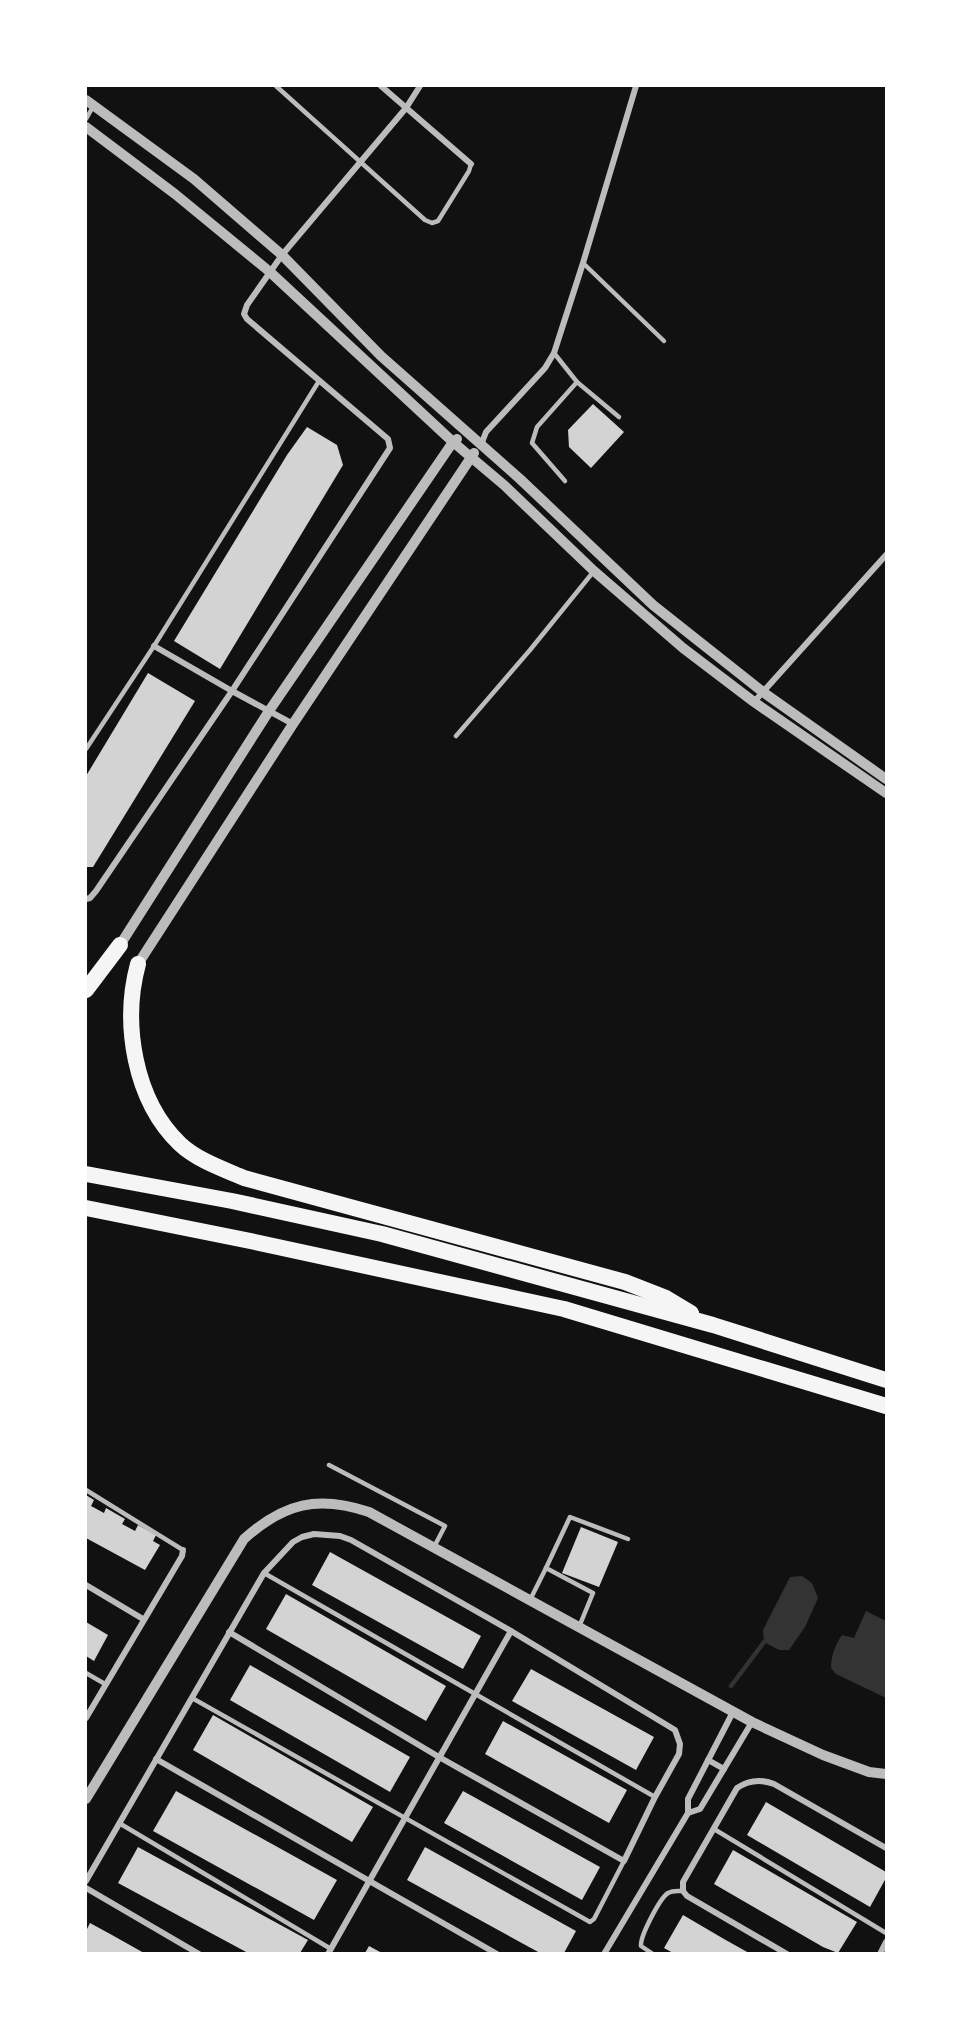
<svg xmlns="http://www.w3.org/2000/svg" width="972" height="2039" viewBox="0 0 972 2039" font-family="Ubuntu,sans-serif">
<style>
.water{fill:#333}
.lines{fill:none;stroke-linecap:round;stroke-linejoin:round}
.stream{stroke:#333;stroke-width:4.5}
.building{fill:#d3d3d3}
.service{stroke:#bcbcbc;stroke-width:4.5}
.minor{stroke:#bcbcbc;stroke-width:6}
.tertiary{stroke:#bcbcbc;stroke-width:10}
.motorway{stroke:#f5f5f5;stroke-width:16}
</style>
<rect width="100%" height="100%" fill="#111"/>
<g class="water">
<polygon points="802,1576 812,1583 818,1598 805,1627 789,1650 779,1650 764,1642 763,1630 790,1577"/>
<path d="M 866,1611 L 886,1621 L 886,1698 L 836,1674 L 831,1668 C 831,1656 835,1645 842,1635 L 854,1638 Z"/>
</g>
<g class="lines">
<polyline class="stream" points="731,1686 764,1642"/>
</g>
<g class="building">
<polygon points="593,404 624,432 591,468 569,447 568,430"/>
<polygon points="307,427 337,445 343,465 220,669 174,641 287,455"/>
<polygon points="148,673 195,701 93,867 86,867 86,776"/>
<polygon points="86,1495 94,1500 91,1506 104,1513 106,1508 125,1519 122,1524 135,1531 138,1525 156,1535 153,1541 160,1545 145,1570 86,1538"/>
<polygon points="581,1527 618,1542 599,1587 562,1573"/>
<polygon points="330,1552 481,1636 463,1669 312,1585"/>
<polygon points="286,1594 446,1686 426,1721 266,1629"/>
<polygon points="86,1622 108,1635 94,1661 86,1656"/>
<polygon points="250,1665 410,1757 390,1792 230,1700"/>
<polygon points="531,1669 654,1737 636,1770 512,1701"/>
<polygon points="213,1715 373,1807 352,1842 193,1750"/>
<polygon points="503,1721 627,1790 609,1823 485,1754"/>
<polygon points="176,1791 337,1880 314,1920 153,1831"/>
<polygon points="463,1791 600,1867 582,1900 444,1823"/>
<polygon points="766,1802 886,1872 886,1878 870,1907 747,1835"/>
<polygon points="138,1847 308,1940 300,1953 248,1953 118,1883"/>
<polygon points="425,1847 576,1931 564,1953 540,1953 407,1880"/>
<polygon points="733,1850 857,1922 838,1953 823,1947 714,1884"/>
<polygon points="683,1915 724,1939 749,1953 673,1953 664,1948"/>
<polygon points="90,1923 112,1935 144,1953 86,1953 86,1931"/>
<polygon points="369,1946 382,1953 365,1953"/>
</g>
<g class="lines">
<g class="service">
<polyline points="276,86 425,220 432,223 438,221 469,171 471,164"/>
<polyline points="86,119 94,105"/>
<polyline points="583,263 664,341"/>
<polyline points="554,353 577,382 619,417"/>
<polyline points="565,481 532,443 537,427 577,382"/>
<polyline points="456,736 530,650 594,571"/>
<polyline points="86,749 154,646 319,381"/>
<polyline points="329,1465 445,1526 434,1547"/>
<polyline points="86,1490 183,1550"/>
<polyline points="264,1573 655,1797"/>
<polyline points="530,1600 546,1568"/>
<polyline points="579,1627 593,1593 546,1568 570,1517 628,1539"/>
<polyline points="86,1673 105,1684"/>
<polyline points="192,1698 590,1922 594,1919 624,1861"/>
<polyline points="119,1823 331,1949"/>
<polyline points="714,1829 886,1933"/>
<path d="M 653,1954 L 641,1946 C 640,1936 660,1898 668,1893 C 673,1890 678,1891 683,1891"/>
</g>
<g class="minor">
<polyline points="381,86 471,164"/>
<polyline points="481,445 486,432 545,368 554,353 583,263 636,86"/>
<polyline points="154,646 232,691 293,724"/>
<polyline points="754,702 886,555"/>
<polyline points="86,899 90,898 96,891 232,691 390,448 388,439 247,319 244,314 247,305 282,255 406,108 420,86"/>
<polyline points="86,1585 143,1619"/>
<polyline points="86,1718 182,1556 183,1550"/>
<polyline points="156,1759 497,1954"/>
<polyline points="708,1760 724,1769"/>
<polyline points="688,1813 700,1809 752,1722"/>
<polyline points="86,1881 264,1573 293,1542 302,1537 314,1534 340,1536 351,1540 511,1631 675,1730 680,1744 679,1754 655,1797 624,1861 439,1757 229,1632"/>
<polyline points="86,1888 199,1954"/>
<polyline points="328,1954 511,1631"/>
<polyline points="604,1954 688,1813 688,1799 733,1712"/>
<path d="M 787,1954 L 687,1896 L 683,1891 L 683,1882 L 737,1788 C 749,1780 761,1779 774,1784 L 886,1848"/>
<polyline points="880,1954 886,1942"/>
</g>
<g class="tertiary">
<polyline points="86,100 194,179 282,255 381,356 520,479 653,605 763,692 886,779"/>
<polyline points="86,127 175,194 270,272 453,442 504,485 594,571 683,648 754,702 886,793"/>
<polyline points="120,945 269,711 453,442 457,439"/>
<polyline points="138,964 293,724 474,453"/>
<path d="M 86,1799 L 244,1539 C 284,1503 318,1495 369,1512 L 752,1722 L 823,1755 L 869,1772 L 886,1774"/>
</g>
<g class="motorway">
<path d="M 138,964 C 122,1023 134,1100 180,1144 C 197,1160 223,1169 244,1178 L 625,1282 L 666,1298 L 691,1313"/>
<polyline points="86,990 120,945"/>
<polyline points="86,1174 232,1201 382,1234 713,1325 886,1380"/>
<polyline points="86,1208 255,1242 564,1309 886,1406"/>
</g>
</g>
<rect width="972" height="2039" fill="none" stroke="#ffffff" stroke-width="174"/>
</svg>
